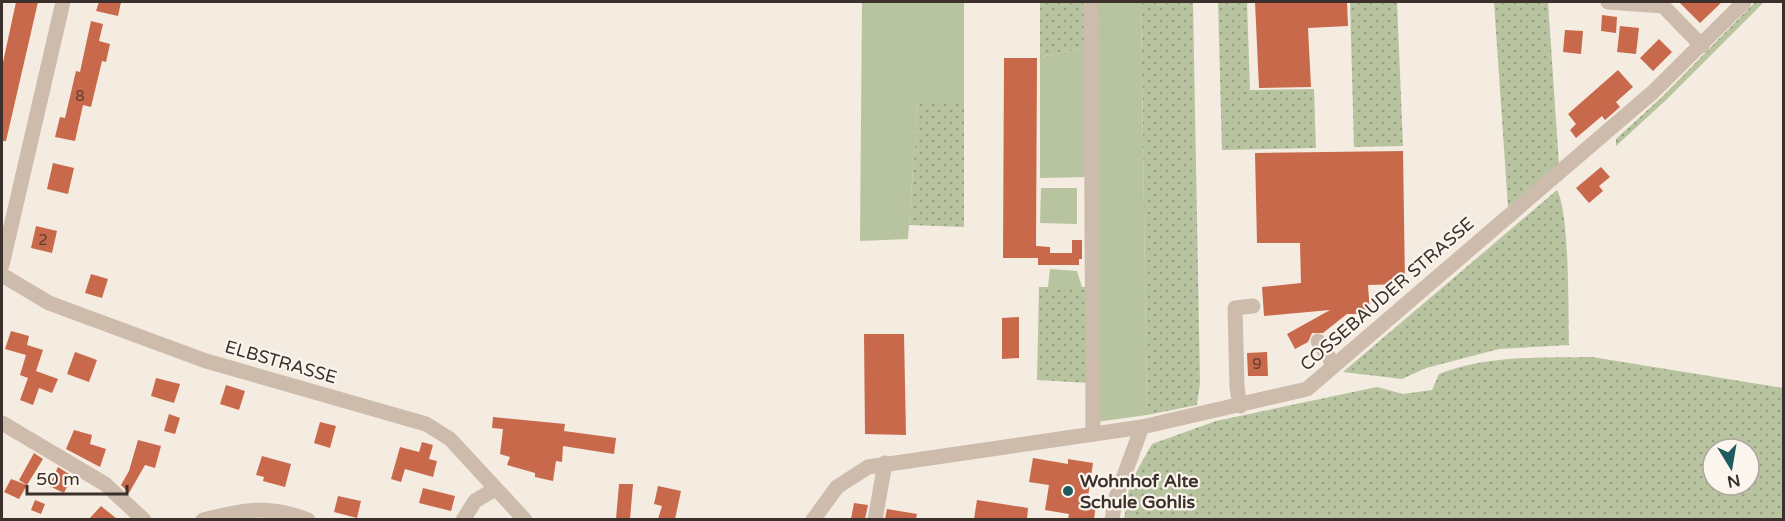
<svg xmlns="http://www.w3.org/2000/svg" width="1785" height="521" viewBox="0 0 1785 521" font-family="'Varela Round',sans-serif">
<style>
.grass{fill:url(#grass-dots);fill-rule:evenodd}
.garden{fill:#b8c4a0}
.building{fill:#c8694b}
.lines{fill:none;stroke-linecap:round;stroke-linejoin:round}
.minor{stroke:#cdbbac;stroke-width:15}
.poi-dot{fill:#1f5a5e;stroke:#fbf5ee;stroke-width:2}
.labels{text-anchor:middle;stroke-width:4.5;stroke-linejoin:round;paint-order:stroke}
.number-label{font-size:15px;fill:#5e3e33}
.street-label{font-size:18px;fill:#3b302b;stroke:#fbf5ee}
.poi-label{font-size:18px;font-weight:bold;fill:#3b302b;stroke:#fbf5ee;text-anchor:start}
</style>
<defs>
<pattern id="grass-dots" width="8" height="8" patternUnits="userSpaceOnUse" patternTransform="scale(1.5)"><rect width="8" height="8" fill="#b8c4a0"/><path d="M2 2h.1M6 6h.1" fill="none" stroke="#97a083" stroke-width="1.8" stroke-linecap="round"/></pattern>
</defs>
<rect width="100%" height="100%" fill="#f4ebe1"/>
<g class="grass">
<polygon points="1040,2 1089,2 1090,47 1040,57"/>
<polygon points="1141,2 1193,2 1200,383 1197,405 1147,415"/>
<polygon points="1218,2 1247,2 1250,90 1314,89 1316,148 1222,150"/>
<polygon points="1350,2 1397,2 1403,146 1354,147"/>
<polygon points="1494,2 1548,2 1559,165 1508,207"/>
<polygon points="1755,2 1764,2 1665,101 1616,146 1616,139 1663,96"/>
<polygon points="918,100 964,100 964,227 909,225"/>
<path d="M 1557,190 C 1570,214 1568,312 1569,345 L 1499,349 L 1426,368 L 1402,379 L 1343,372 Z"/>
<polygon points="1039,287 1089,287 1089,383 1037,380"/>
<path d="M 1592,357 L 1783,388 L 1783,519 L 1124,519 L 1130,483 L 1152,444 L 1216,421 L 1377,387 L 1403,394 L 1432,390 L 1439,374 C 1487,355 1541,358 1592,357 ZM 1713,449 L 1749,449 L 1749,485 L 1713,485 Z"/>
</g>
<g class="garden">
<polygon points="862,2 964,2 964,100 918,101 908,239 860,241"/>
<polygon points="1089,2 1141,2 1147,415 1096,422 1089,177 1040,178 1040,57 1090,47"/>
<polygon points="1041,188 1077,188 1077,224 1040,223"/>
<polygon points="1050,269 1077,271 1082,287 1048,287"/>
</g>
<g class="building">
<polygon points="16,2 38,2 6,141 2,141 2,67"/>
<polygon points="99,2 121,2 118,16 96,11"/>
<polygon points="1255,2 1347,2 1348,26 1308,28 1311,87 1259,88"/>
<polygon points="1679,2 1722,2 1700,23"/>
<polygon points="1602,15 1617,17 1616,33 1601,31"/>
<polygon points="91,21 103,24 99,41 110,44 106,62 102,61 91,107 83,105 75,141 55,137 60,117 65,118 76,71 80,72"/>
<polygon points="1620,26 1639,28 1636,54 1617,52"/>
<polygon points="1565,30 1583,31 1581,54 1563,52"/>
<polygon points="1659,39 1672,52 1653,71 1640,58"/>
<polygon points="1004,58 1037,58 1036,246 1050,247 1050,253 1072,253 1072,240 1082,240 1082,259 1079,259 1079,265 1038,265 1038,258 1003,258"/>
<polygon points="1618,70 1633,87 1616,102 1620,107 1605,120 1602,116 1576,138 1570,130 1576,124 1568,114"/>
<polygon points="1403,151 1405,284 1368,285 1370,314 1347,314 1323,333 1312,333 1308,342 1295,349 1287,334 1330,310 1264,316 1262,287 1301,283 1300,243 1257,243 1255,153"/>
<polygon points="53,163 74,168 68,194 47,189"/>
<polygon points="1601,167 1610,177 1599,186 1603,191 1589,203 1576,188"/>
<polygon points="36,226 57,231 52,253 31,248"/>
<polygon points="91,274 108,279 102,298 85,293"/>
<polygon points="1019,317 1019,358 1002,359 1002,318"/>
<polygon points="11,331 29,336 27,345 43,350 36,371 58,379 52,393 39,388 33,405 20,400 28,378 20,375 26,355 5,349"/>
<polygon points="864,334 904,334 906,435 865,434"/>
<polygon points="75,352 97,360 89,382 67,374"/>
<polygon points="1267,352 1268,376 1248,376 1247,353"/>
<polygon points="156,378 180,384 174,403 151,396"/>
<polygon points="226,385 245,391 239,410 220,404"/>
<polygon points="169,414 180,418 175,434 164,431"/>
<polygon points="493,417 565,424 564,431 616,438 614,454 563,446 562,462 556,461 553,481 535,477 535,473 507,465 510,457 500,454 503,429 492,428"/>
<polygon points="320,422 336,426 330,448 314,443"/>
<polygon points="74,430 92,435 90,444 106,449 100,467 66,449"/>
<polygon points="138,440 161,446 155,468 145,465 129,493 121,485 129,471"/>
<polygon points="422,442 433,445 429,459 437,461 433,477 405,469 401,482 391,479 400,447 419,452"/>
<polygon points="34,453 43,459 27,485 19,480"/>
<polygon points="262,456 291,464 285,487 263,481 264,477 256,475"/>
<polygon points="1033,458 1068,464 1068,459 1093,463 1088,497 1097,498 1094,519 1068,519 1069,514 1045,510 1049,485 1029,482"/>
<polygon points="58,467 72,476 64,493 49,486"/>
<polygon points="11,479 27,485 19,499 4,492"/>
<polygon points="619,484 633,484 630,519 616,519"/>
<polygon points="658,486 681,491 675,519 658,519 662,506 654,504"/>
<polygon points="423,488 455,496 451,511 419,503"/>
<polygon points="338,496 361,501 357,518 334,512"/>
<polygon points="35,500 45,504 41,514 31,510"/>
<polygon points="977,500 1028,508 1027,519 974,519"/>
<polygon points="854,503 868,505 865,519 851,519"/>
<polygon points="101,506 117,519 89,519"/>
<polygon points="887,509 917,514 916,519 885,519"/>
</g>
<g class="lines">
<g class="minor">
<polyline points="1091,2 1093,434"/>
<polyline points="1608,2 1663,6 1702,46"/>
<polyline points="2,265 63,2"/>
<polyline points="2,275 49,303 206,361 426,424 450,439 525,520"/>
<polyline points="1318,341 1334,365"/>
<polyline points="1240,406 1237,387 1235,308 1253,306"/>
<polyline points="2,423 105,484 144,520"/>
<path d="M 203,520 C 243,510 268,504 308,520"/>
<polyline points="463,520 475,501 495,489"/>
<polyline points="813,520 837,487 868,467 1142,427 1307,389 1653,92 1744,2"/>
<polyline points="875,520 885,463"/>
<polyline points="1112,520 1115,500 1142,427"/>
</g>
</g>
<circle class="poi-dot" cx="1068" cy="491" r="6"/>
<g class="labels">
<g class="number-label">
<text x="80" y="101">8</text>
<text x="43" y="245">2</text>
<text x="1257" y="369">9</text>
</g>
<g class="street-label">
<text transform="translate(1387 294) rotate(-41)" y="6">COSSEBAUDER STRASSE</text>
<text transform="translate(281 362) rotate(16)" y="6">ELBSTRASSE</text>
</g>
<g class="poi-label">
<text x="1080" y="487">Wohnhof Alte<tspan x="1080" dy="21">Schule Gohlis</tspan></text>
</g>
</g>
<rect width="1785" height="521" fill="none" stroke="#3b302b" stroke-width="6"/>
<g transform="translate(1731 467) rotate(169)"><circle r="28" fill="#fbf5ee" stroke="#aea6a0" stroke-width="1.5"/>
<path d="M0-4.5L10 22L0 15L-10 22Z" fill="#1f5a5e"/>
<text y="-9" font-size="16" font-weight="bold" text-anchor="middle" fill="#3b302b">N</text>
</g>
<path d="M27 485v9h100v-9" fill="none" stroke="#3b302b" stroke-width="3"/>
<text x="36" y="485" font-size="18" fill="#3b302b" stroke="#fbf5ee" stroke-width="4.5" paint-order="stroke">50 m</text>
</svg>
